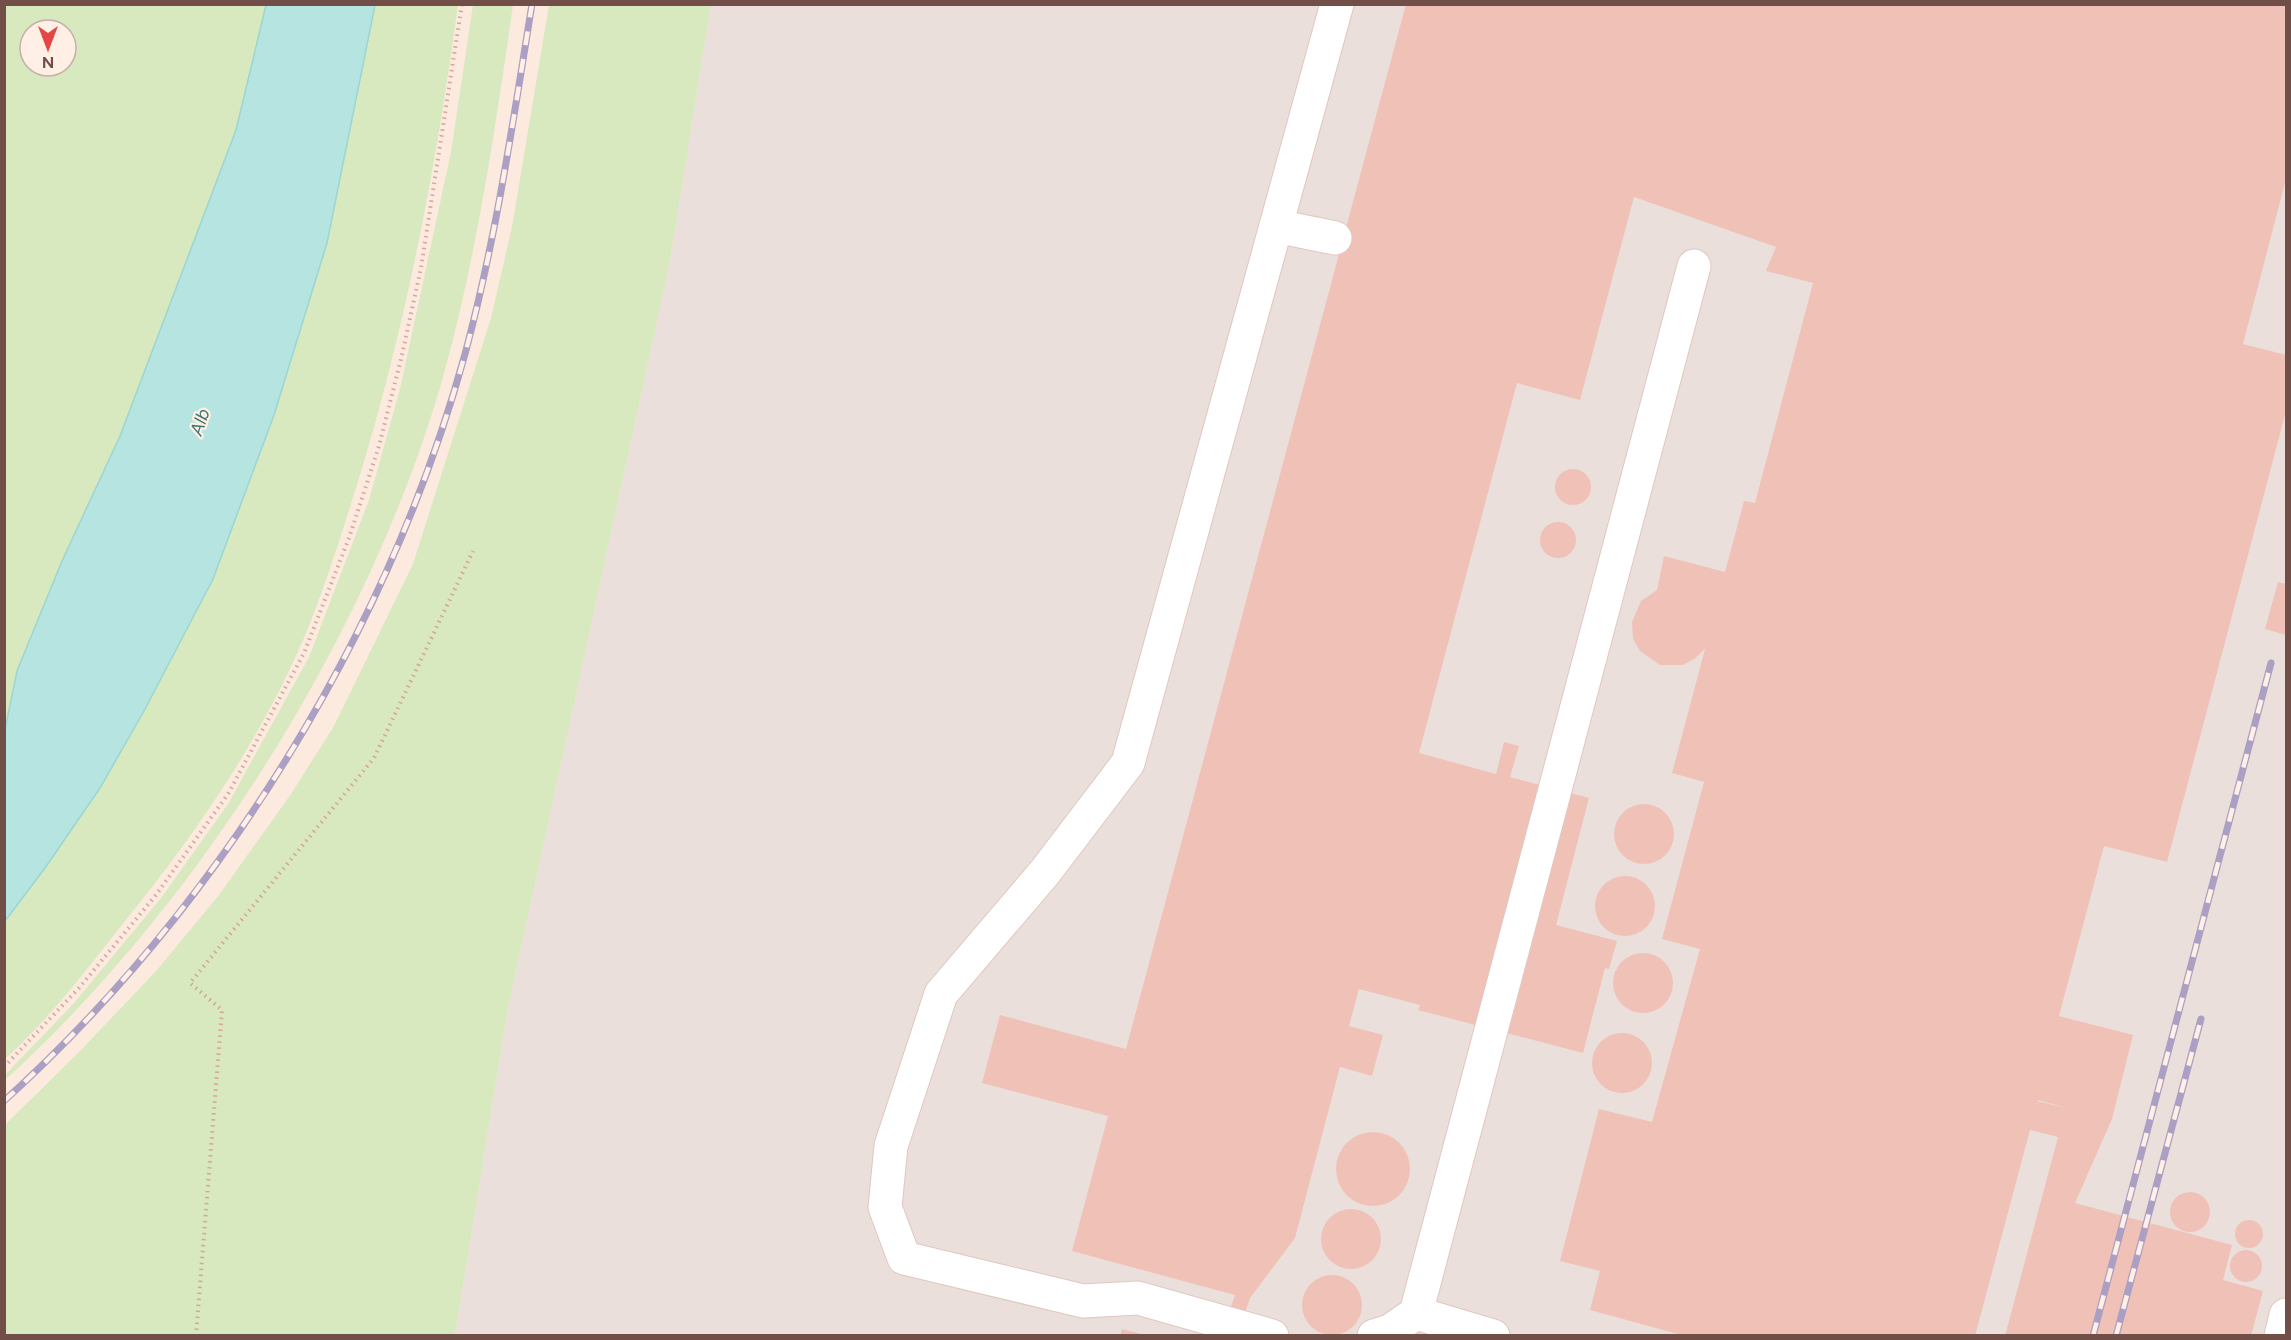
<svg xmlns="http://www.w3.org/2000/svg" width="2291" height="1340" viewBox="0 0 2291 1340" font-family="Figtree,sans-serif">
<style>
.industrial{fill:#eadfdb}
.green{fill:#d8e8bf;fill-rule:evenodd}
.water{fill:#b5e4e1;stroke:#9bd6d2;stroke-width:1.5}
.building{fill:#f0c2b7;fill-rule:evenodd}
.lines{fill:none;stroke-linecap:round;stroke-linejoin:round}
.minor-casing{stroke:#e1c7bf;stroke-width:35}
.path{stroke:#d5a59b;stroke-width:4;stroke-dasharray:1.5 4.5;stroke-linecap:butt}
.minor{stroke:#fff;stroke-width:33}
.rail-casing{stroke:#ab9fc3;stroke-width:7}
.rail{stroke:#ffefe5;stroke-width:4.5;stroke-dasharray:14;stroke-linecap:butt}
.labels{text-anchor:middle;stroke-width:4.5;stroke-linejoin:round;paint-order:stroke}
.water-label{font-size:18px;font-style:italic;fill:#3c7774;stroke:#ffefe5}
</style>
<rect width="100%" height="100%" fill="#fceadf"/>
<polygon class="industrial" points="711,5 2286,5 2286,1335 455,1336 508,1008 669,266"/>
<g class="green">
<path d="M 5,5 L 266,5 L 236,130 L 120,436 L 62,561 L 17,671 L 5,734 ZM 30,30 L 66,30 L 66,66 L 30,66 Z"/>
<path d="M 375,5 L 458,5 C 436,169 405,330 356,488 C 340,539 324,590 304,638 C 259,743 192,839 121,926 C 85,972 48,1020 5,1059 L 4,921 L 45,868 L 100,788 L 144,711 L 213,579 L 274,415 L 327,243 Z"/>
<path d="M 473,5 L 513,5 C 495,130 477,255 443,377 C 371,631 200,903 5,1080 L 5,1075 L 74,1003 L 161,898 L 228,804 L 309,657 L 369,500 L 400,389 L 451,152 Z"/>
<polygon points="549,5 711,5 669,266 508,1008 455,1335 5,1335 5,1125 81,1050 157,970 219,895 291,794 334,726 413,564 491,318 512,227"/>
</g>
<polygon class="water" points="266,5 375,5 327,243 274,415 213,579 144,711 100,788 45,868 5,921 4,734 17,671 62,561 120,436 236,130"/>
<g class="building">
<path d="M 1406,4 L 2286,4 L 2286,179 L 2243,344 L 2286,355 L 2286,411 L 2167,862 L 2104,846 L 2059,1016 L 2133,1035 L 2112,1119 L 2075,1203 L 2232,1245 L 2223,1280 L 2263,1291 L 2251,1336 L 2005,1336 L 2058,1137 L 2030,1130 L 1975,1336 L 1685,1336 L 1590,1310 L 1600,1271 L 1560,1261 L 1599,1109 L 1652,1122 L 1700,949 L 1662,939 L 1704,782 L 1672,773 L 1705,649 L 1694,659 L 1683,665 L 1660,665 L 1640,651 L 1633,639 L 1632,622 L 1641,601 L 1657,590 L 1664,556 L 1725,572 L 1744,501 L 1755,503 L 1813,283 L 1766,271 L 1776,247 L 1634,197 L 1580,400 L 1517,383 L 1419,753 L 1496,774 L 1504,742 L 1519,746 L 1510,777 L 1589,798 L 1556,925 L 1617,941 L 1609,969 L 1605,968 L 1583,1053 L 1418,1010 L 1420,1005 L 1359,989 L 1349,1026 L 1383,1035 L 1372,1076 L 1340,1067 L 1295,1238 L 1250,1298 L 1237,1336 L 1221,1336 L 1235,1295 L 1072,1251 L 1108,1116 L 982,1083 L 1000,1015 L 1126,1049 ZM 2038,1100 L 2070,1109 L 2037,1101 Z"/>
<circle cx="1573" cy="487" r="18"/>
<circle cx="1558" cy="540" r="18"/>
<polygon points="2278,582 2286,584 2286,635 2265,629"/>
<circle cx="1644" cy="834" r="30"/>
<circle cx="1625" cy="906" r="30"/>
<circle cx="1643" cy="983" r="30"/>
<circle cx="1622" cy="1063" r="30"/>
<circle cx="1373" cy="1169" r="37"/>
<circle cx="2190" cy="1212" r="20"/>
<circle cx="1351" cy="1239" r="30"/>
<circle cx="2249" cy="1234" r="14"/>
<circle cx="2246" cy="1266" r="16"/>
<circle cx="1332" cy="1305" r="30"/>
<polygon points="1122,1329 1145,1335 1145,1336 1120,1336"/>
</g>
<g class="lines">
<g class="minor-casing">
<g id="minor">
<polyline points="1335,238 1276,226 1337,4"/>
<polyline points="1416,1313 1493,1336"/>
<polyline points="1272,1336 1138,1298 1083,1301 904,1258 885,1207 891,1146 941,994 1045,872 1128,763 1276,226"/>
<polyline points="1374,1336 1390,1331 1416,1313 1694,266"/>
<polyline points="2281,1336 2286,1315"/>
</g>
</g>
<g class="path">
<polyline points="4,1067 79,988 156,895 228,794 304,653 349,538 379,446 402,355 421,268 462,4"/>
<polyline points="196,1336 222,1010 190,983 374,758 473,551"/>
</g>
<use href="#minor" class="minor"/>
<g class="rail-casing">
<g id="rail">
<path d="M 4,1101 C 219,906 388,634 465,354 C 496,239 513,122 532,4"/>
<polyline points="2093,1336 2271,663"/>
<polyline points="2116,1336 2201,1019"/>
</g>
</g>
<use href="#rail" class="rail"/>
</g>
<g class="labels">
<g class="water-label">
<text transform="translate(200 422) rotate(-71)" y="6">Alb</text>
</g>
</g>
<rect width="2291" height="1340" fill="none" stroke="#714e48" stroke-width="12"/>
<g transform="translate(48 48) rotate(180)"><circle r="28" fill="#ffefe5" stroke="#c6afa6" stroke-width="1.5"/>
<path d="M0-4.5L10 22L0 15L-10 22Z" fill="#e54645"/>
<text y="-9" font-size="16" font-weight="bold" text-anchor="middle" fill="#714e48">N</text>
</g>
</svg>
